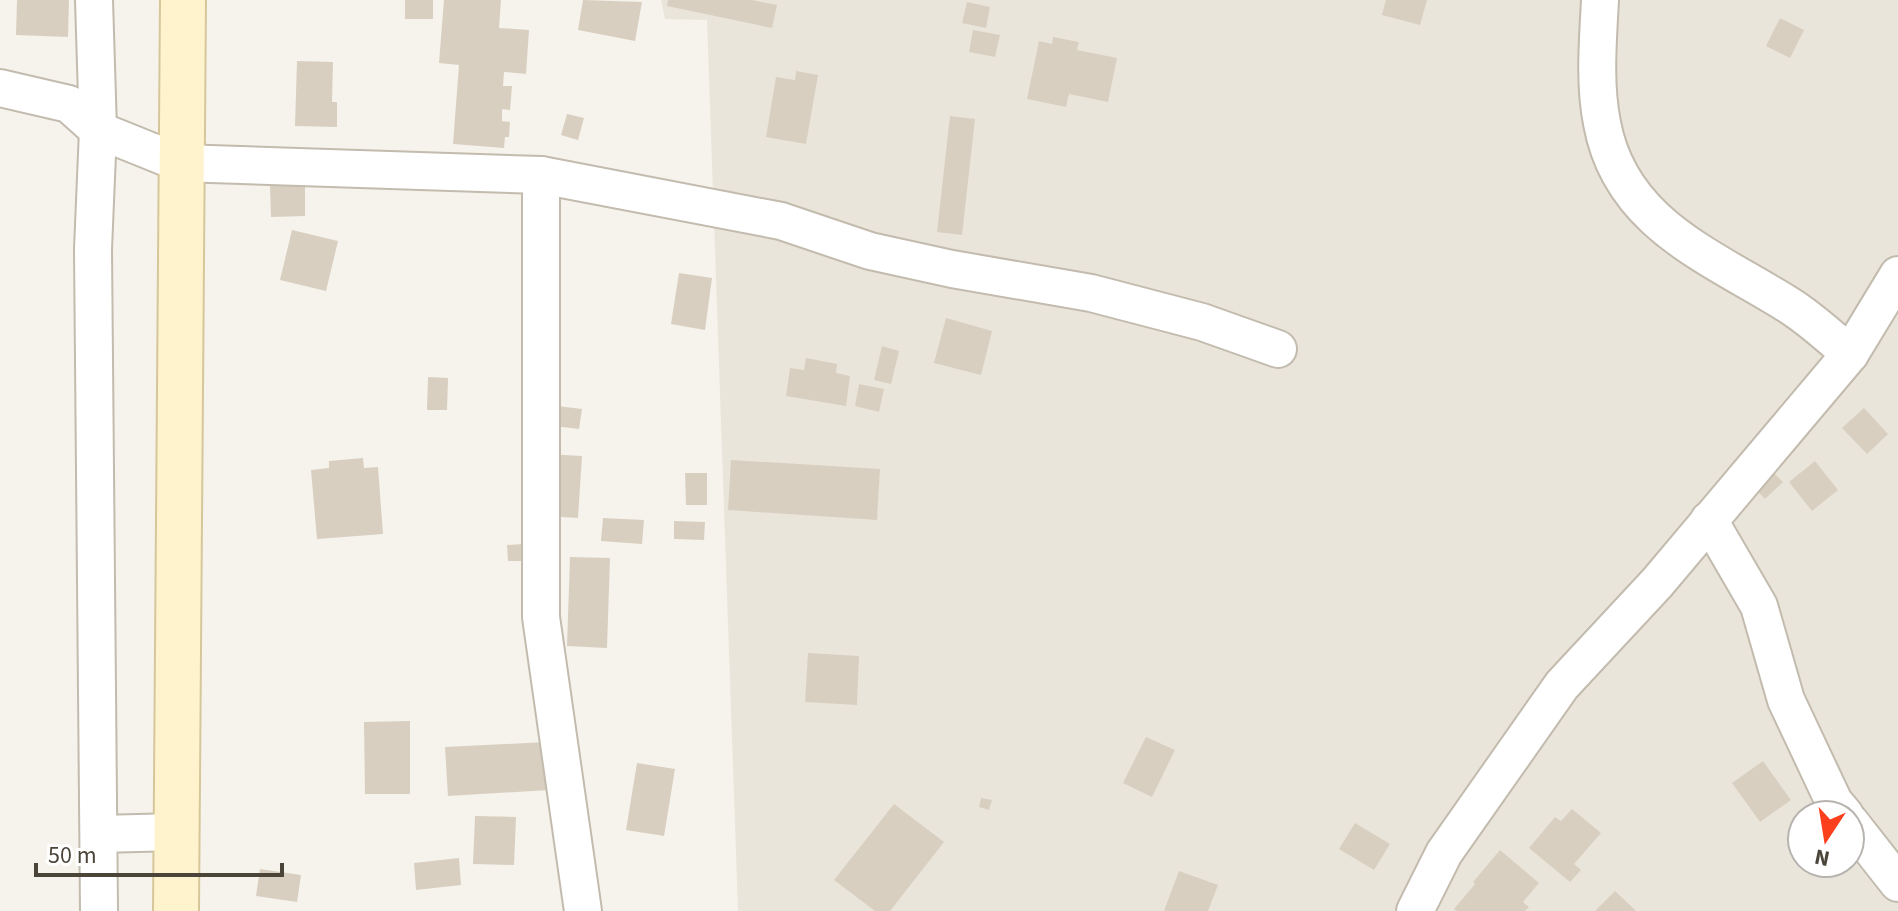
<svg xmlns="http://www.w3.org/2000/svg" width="1898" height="911" viewBox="0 0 1898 911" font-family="'Source Sans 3',sans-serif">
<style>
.residential{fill:#eae5da;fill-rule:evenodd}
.building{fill:#d8cfc1}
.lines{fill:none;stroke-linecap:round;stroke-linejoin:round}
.minor-casing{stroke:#c2bbae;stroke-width:40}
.secondary-casing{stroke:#d6c79b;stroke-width:48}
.minor{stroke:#fff;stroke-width:36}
.secondary{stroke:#fff3cd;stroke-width:44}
</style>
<rect width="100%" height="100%" fill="#f6f3ec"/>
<path class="residential" d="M 661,0 L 1898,0 L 1898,911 L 738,911 L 707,20 L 665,19 ZM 1802,815 L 1850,815 L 1850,863 L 1802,863 Z"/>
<g class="building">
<polygon points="17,0 69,0 68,37 16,35"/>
<rect x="405" y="0" width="28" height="19"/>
<polygon points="444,0 501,0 499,28 529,30 526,74 504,72 503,86 512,86 510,110 502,109 502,121 510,122 509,137 505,137 504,148 453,144 459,65 439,63"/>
<polygon points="583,0 642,2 635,41 578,30"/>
<polygon points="668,0 752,0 777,5 772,28 667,6"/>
<polygon points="1386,0 1427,0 1420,25 1382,15"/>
<polygon points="967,2 990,7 986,28 962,23"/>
<polygon points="1780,18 1804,30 1790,58 1766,46"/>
<polygon points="973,30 1000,35 995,57 969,52"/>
<polygon points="1053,37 1079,42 1077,50 1117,58 1108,102 1069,94 1066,107 1027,99 1039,41 1052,44"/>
<polygon points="297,61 333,62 332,102 337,102 337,127 295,126"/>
<polygon points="796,71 818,75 806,144 766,137 776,77 795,80"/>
<polygon points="567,114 584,118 578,140 561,135"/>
<polygon points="950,116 975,119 962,235 937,232"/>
<polygon points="270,186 305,186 305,216 271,217"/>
<polygon points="292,230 338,241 326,291 280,280"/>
<polygon points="679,273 712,278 705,330 671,324"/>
<polygon points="946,318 992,331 981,375 934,363"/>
<polygon points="882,346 899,351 891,384 874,380"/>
<polygon points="806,358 837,364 836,373 850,376 846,406 786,396 790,368 804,370"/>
<polygon points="428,377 448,378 447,410 427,410"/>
<polygon points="859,384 884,389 879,412 855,406"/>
<polygon points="557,406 582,409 579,429 554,426"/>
<polygon points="1864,408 1888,434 1867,454 1842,428"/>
<polygon points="547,454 582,456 578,518 544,516"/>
<polygon points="363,458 364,468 378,467 383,534 317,539 311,470 329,468 329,461"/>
<polygon points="731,460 880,469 877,520 728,510"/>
<polygon points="1815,461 1838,490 1812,511 1789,482"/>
<polygon points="1769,468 1783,482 1765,499 1752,485"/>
<polygon points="685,473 707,473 707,505 686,505"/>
<polygon points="603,518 644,520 642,544 601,541"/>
<polygon points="674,521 705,522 704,540 674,539"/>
<polygon points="523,544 524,561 508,561 507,545"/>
<polygon points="570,557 610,558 607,648 567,646"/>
<polygon points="808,653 859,656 857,705 805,702"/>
<polygon points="410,721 410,794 365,794 364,722"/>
<polygon points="1146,737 1175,750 1152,797 1123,783"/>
<polygon points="546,742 549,790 448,796 445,747"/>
<polygon points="1763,761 1791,800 1760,822 1732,783"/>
<polygon points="637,763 675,769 664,836 626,830"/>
<polygon points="981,798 992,800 989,810 979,807"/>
<polygon points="894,804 944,842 890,911 875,911 834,880"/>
<polygon points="1572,809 1601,833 1574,864 1581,870 1570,882 1529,848 1555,817 1561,821"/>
<polygon points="475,816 516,817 514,865 473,864"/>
<polygon points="1355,823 1390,844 1374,870 1339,849"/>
<polygon points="1500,850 1539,883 1523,902 1529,907 1525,911 1457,911 1454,909 1475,884 1473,882"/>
<polygon points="459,858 461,885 416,890 414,863"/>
<polygon points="260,869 301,875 297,902 256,896"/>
<polygon points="1179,871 1218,885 1208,911 1164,911"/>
<polygon points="1615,891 1636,911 1595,911"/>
</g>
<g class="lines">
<g class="minor-casing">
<g id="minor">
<polyline points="94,0 98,130 93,249 99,911"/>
<path d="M 1600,0 C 1598,40 1594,83 1602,123 C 1620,223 1710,256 1787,304 C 1810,318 1830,337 1850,354"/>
<polyline points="0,88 69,104 98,130 180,163 541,175 781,221 870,251 952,269 1091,293 1202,322 1278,349"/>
<polyline points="541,175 541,617 583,911"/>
<polyline points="1709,520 1759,606 1786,700 1834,802 1845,815"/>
<polyline points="1850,822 1898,883"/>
<polyline points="99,834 177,832"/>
<polyline points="1415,911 1444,853 1562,685 1657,583 1850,354 1898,275"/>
</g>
</g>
<g class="secondary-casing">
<polyline id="secondary" points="176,911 183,0"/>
</g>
<use href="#minor" class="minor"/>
<use href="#secondary" class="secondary"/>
</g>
<g transform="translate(1826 839) rotate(192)"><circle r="38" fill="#ffffff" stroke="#b7b4b0" stroke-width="2"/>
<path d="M0-6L14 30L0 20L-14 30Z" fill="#fc3f1d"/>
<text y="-12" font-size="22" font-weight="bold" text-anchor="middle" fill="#4b4439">N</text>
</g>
<path d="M36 863v12h246v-12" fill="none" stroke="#4b4439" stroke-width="4"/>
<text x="48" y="863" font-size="24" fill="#4b4439" stroke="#ffffff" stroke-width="6" paint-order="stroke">50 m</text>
</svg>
